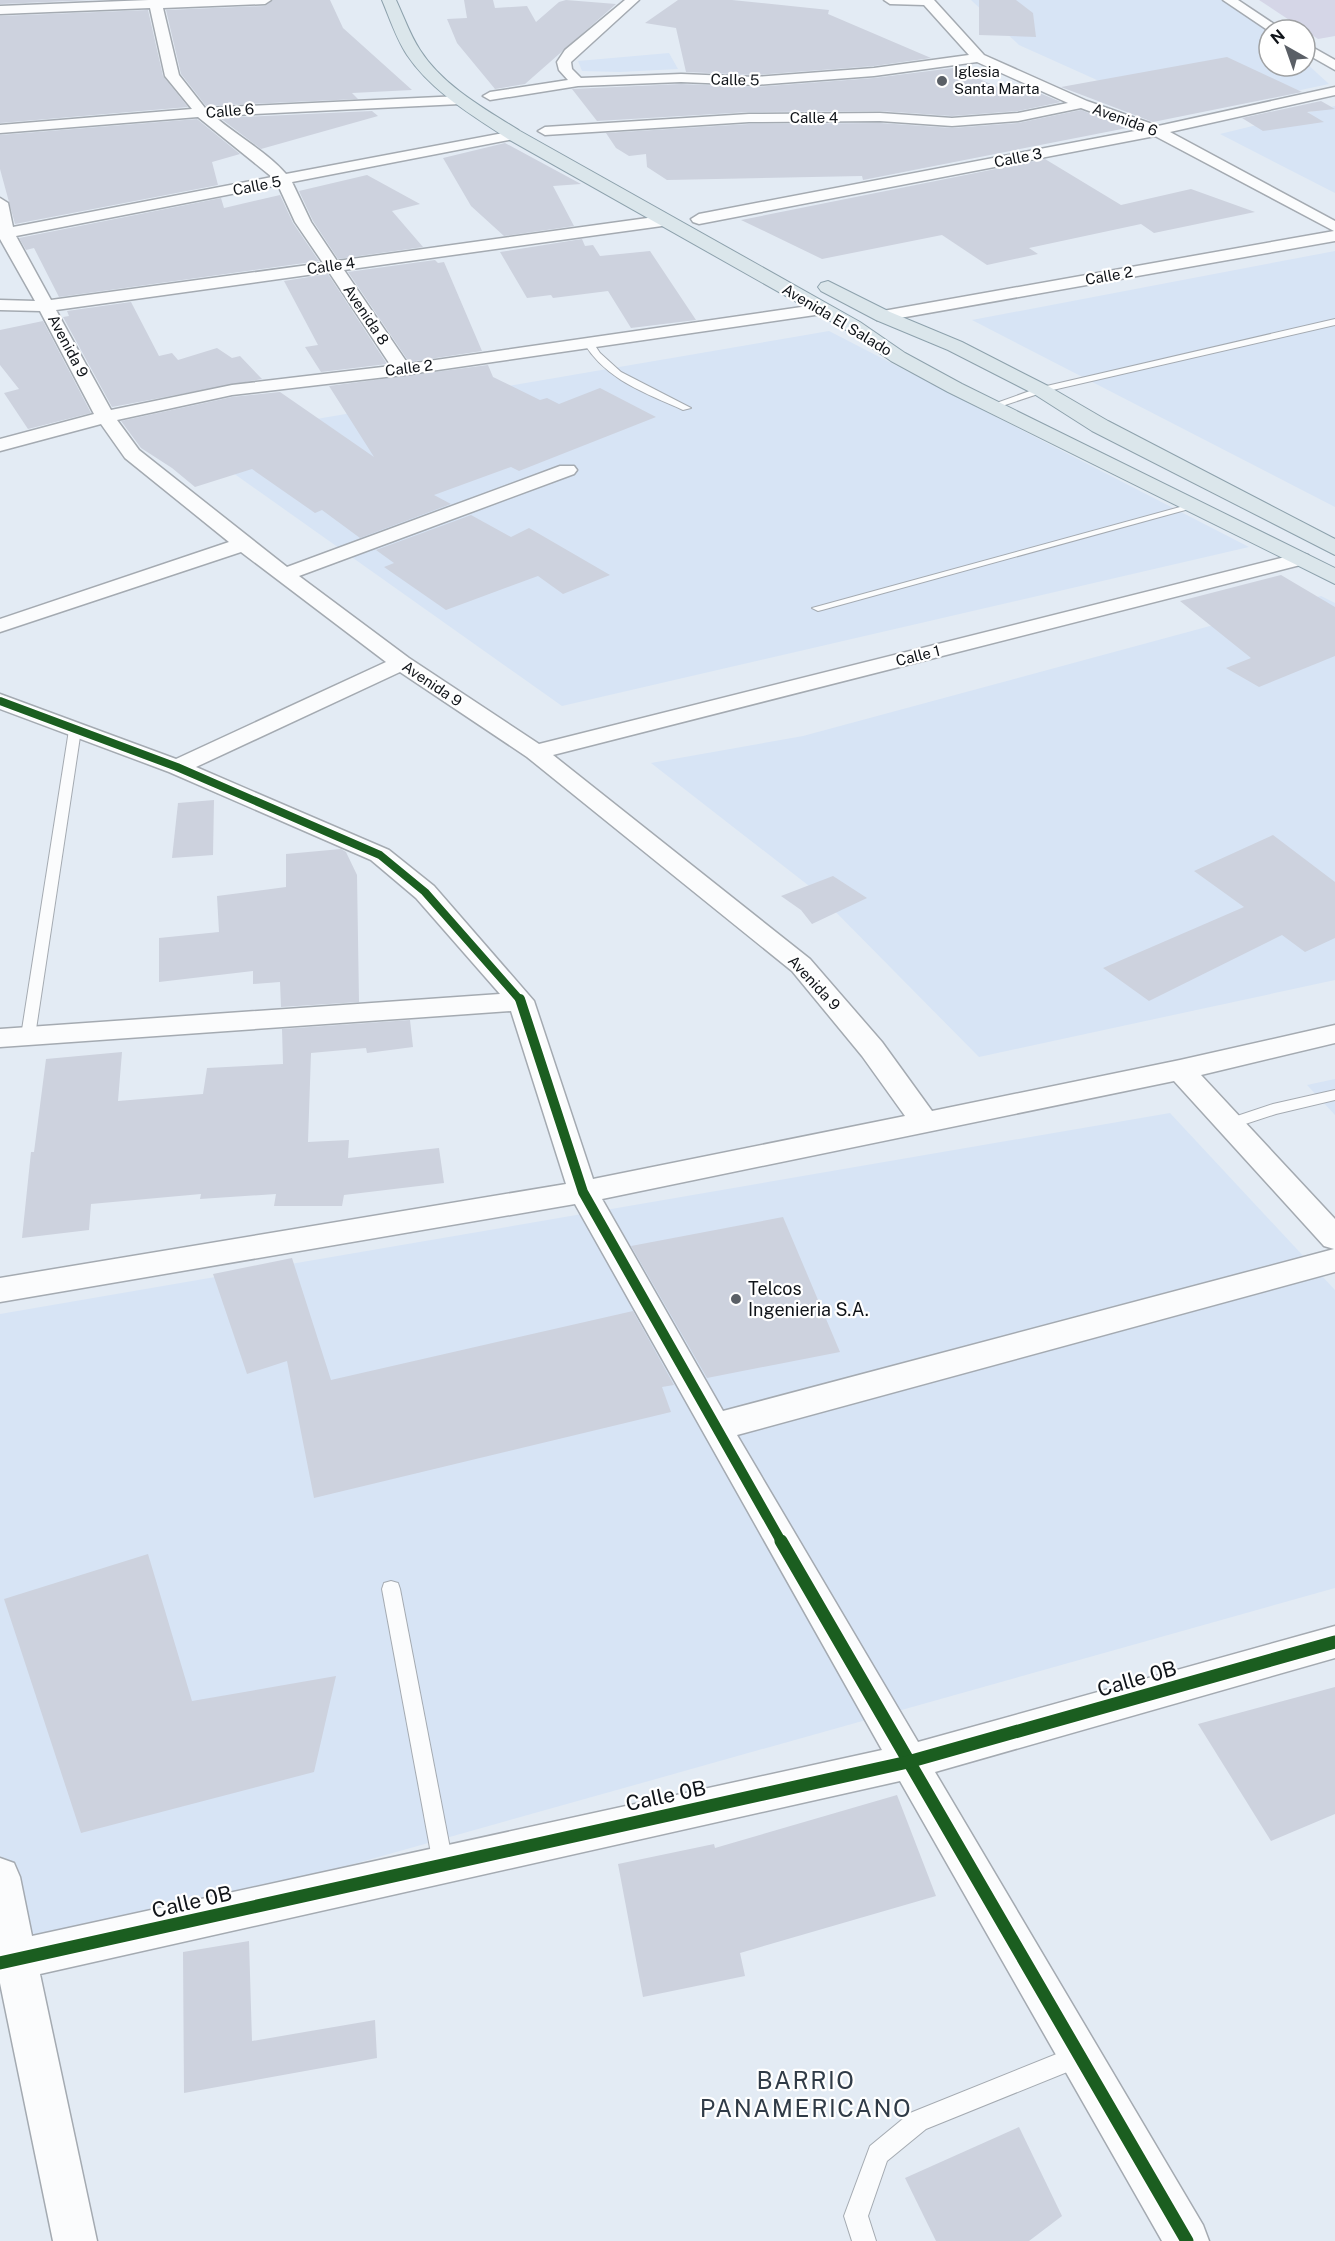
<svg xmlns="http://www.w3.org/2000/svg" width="1335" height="2241" viewBox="0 0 1335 2241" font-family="'Public Sans',sans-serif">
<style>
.built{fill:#d7e4f5}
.green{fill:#d5d6e7}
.building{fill:#cdd2de}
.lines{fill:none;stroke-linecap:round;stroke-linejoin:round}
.lane-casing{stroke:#a4aab1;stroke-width:2}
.street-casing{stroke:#a4aab1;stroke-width:3}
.primary-casing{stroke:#8da1ac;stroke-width:2}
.lane{fill:#fbfcfd;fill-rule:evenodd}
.street{fill:#fbfcfd;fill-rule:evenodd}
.primary{fill:#dbe6eb;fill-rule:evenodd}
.cycleway-far2-casing{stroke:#fff;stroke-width:10}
.cycleway-far1-casing{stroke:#fff;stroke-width:14}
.cycleway-casing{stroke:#fff;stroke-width:16}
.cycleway-far2{stroke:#1b5e20;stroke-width:8}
.cycleway-far1{stroke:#1b5e20;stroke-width:10}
.cycleway{stroke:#1b5e20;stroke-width:13}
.poi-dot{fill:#5a5f66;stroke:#fff;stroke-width:2}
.labels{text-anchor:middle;stroke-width:4.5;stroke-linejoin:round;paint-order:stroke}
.far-poi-label{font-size:15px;fill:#101419;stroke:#fff;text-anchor:start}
.far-street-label{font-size:15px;fill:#101419;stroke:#fff}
.poi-label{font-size:18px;fill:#101419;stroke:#fff;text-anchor:start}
.near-street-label{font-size:21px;fill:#101419;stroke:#fff}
.near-neighbourhood-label{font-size:24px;letter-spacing:1.5px;fill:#303b47;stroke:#fff}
</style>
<rect width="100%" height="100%" fill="#e3ebf4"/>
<g class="built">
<polygon points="971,0 1225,0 1269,30 1269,66 1305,66 1305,62 1329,84 1177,116 1019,45"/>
<polygon points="669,53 678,69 620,72 582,71 578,61"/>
<polygon points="1335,106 1335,193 1220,134"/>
<polygon points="1335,251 1335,507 972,320"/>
<polygon points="829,331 1249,547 562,706 188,441"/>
<polygon points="1321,596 1335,603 1335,980 979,1057 813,889 651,763 803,736"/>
<polygon points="1335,1079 1335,1115 1307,1085"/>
<polygon points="1170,1113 1335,1290 1335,1588 16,1959 0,1854 0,1314"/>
</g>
<polygon class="green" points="1259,0 1335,0 1335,36 1318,39"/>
<g class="building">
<polygon points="0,0 93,0 0,4"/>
<polygon points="273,0 330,0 343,28 412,90 352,93 358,99 206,106 181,74 166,10 265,6"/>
<polygon points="464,0 493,0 495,8 527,6 536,22 559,2 566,0 616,4 525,84 495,89 457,43 447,19 467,18"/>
<polygon points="678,0 732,0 829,10 828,14 931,58 874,66 755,75 686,72 676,28 645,23"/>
<polygon points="979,0 1016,0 1033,13 1036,37 979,35"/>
<polygon points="148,10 163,76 188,107 0,123 0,16"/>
<polygon points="1227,57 1302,92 1153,122 1061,87"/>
<polygon points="953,68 1017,95 1037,92 1061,102 1018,111 952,116 880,111 749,112 597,121 572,89 681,84 755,87 874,78"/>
<polygon points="1321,101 1335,109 1307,112 1324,122 1263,131 1242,118"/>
<polygon points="1081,110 1127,128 863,180 862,176 667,180 647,167 646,154 629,156 616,148 606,133 749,124 880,123 952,128 1018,123"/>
<polygon points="372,111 378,116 261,149 220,118"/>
<polygon points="197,119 240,154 212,162 218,185 15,224 0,169 0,135"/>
<polygon points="505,143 581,184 553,186 574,226 504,236 471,206 443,158"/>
<polygon points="1045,159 1121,205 1191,189 1255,212 1154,233 1141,224 1029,248 1038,254 987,265 942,235 822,259 741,220"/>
<polygon points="367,175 420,204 392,211 423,247 338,259 313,221 299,191"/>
<polygon points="280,195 293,223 319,261 59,297 34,248 26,250 19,238 221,198 224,208"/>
<polygon points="582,239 585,246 593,245 600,256 650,251 696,320 631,328 608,291 553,298 551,295 527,298 500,252"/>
<polygon points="435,260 438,263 444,262 482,351 409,362 348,272"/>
<polygon points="328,274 387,364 321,372 305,347 318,345 284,281"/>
<polygon points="131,302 159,356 172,353 178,360 217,348 232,358 240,356 262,379 112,407 63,317 69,316 67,311"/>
<polygon points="43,321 91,413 28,429 4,393 19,389 0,365 0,330"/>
<polygon points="488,365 493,377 540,400 547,398 559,404 600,388 656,417 519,471 511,467 434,495 451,504 360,538 322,510 315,513 252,469 195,487 172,468 141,448 121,421 232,397 280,392 374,457 329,386"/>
<polygon points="471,515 511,537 529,528 610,575 563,594 538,576 446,610 384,567 394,563 376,550"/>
<polygon points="1281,575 1335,607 1335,656 1259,687 1226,668 1251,658 1180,601"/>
<polygon points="214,800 213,855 172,858 178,803"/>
<polygon points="1273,835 1335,882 1335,938 1305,952 1282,935 1149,1001 1103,968 1244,907 1194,871"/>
<polygon points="341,849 346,852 357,875 359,1002 281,1007 280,982 253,984 253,971 159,982 159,938 219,932 217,896 286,887 286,854"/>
<polygon points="833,876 867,898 812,924 801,910 781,896"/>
<polygon points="410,1020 413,1047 367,1053 366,1048 311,1053 308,1142 349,1140 348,1158 439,1148 444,1183 344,1195 342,1206 274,1206 276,1194 200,1199 201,1194 91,1204 89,1230 22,1238 31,1152 34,1152 46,1059 122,1052 118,1101 203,1094 207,1068 283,1064 282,1029"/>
<polygon points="783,1217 840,1352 707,1378 631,1246"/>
<polygon points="292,1258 331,1380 633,1311 674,1385 662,1387 671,1412 314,1498 287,1361 247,1374 213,1274"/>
<polygon points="148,1554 192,1701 336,1676 314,1772 81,1833 4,1599"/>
<polygon points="1335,1687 1335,1814 1271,1841 1198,1724"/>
<polygon points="897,1795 936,1896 740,1953 745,1976 643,1997 618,1864 714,1844 715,1848"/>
<polygon points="249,1941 252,2041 375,2020 377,2058 184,2093 183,1952"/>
<polygon points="1019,2127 1062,2216 1029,2241 936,2241 905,2178"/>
</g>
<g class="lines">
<g class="lane-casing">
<g id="lane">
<polygon points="1335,319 1335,325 1044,392 993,409 988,406 1038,388"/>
<path d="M 586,341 L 592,341 L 600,353 L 621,372 L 691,408 L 683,410 C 646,393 606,380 584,343 Z"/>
<polygon points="1191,504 1200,506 822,610 818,611 812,608"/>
<polygon points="75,726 81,730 35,1036 28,1041 21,1036 69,730"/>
<polygon points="1335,1090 1335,1100 1276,1114 1230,1129 1222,1124 1225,1120 1273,1104"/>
<polygon points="391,1581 398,1583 400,1589 453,1864 450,1871 443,1874 436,1871 433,1864 382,1589 384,1583"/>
<polygon points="1079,2045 1087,2048 1090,2056 1087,2064 926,2129 887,2161 868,2216 876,2241 852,2241 844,2216 870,2146 910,2113"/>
</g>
</g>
<g class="street-casing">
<g id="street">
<path d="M 149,0 L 271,0 L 265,4 L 163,8 L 179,75 L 205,108 L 460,96 L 467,100 L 460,104 L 214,116 C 237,136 266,151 286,174 L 514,131 L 519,132 L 521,135 L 519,138 L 514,139 L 292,182 L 311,222 L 337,261 L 662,216 L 670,221 L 662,226 L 344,270 L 408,364 L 822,304 L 830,309 L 822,314 L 403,375 L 232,395 L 117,420 L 139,450 L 287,567 L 560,466 L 574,466 L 577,470 L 574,474 L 299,576 L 409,658 L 539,744 L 1301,553 L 1308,555 L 1311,559 L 1308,563 L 553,755 L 810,959 L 882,1042 L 932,1111 L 1180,1060 L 1335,1025 L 1335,1043 L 1201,1075 L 1335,1219 L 1335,1272 L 737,1435 L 918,1742 L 1335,1626 L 1335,1658 L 935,1772 L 1203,2225 L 1209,2241 L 1162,2241 L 900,1781 L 40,1974 L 97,2241 L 53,2241 L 0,1983 L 0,1858 L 14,1863 L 20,1877 L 32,1936 L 882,1750 L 575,1204 L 0,1302 L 0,1278 L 566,1184 L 511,1011 L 0,1047 L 0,1029 L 500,994 L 416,898 L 371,860 L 169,772 L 0,709 L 0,694 L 176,759 L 386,662 L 241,552 L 0,632 L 0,619 L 229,542 L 125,458 L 101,424 L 0,451 L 0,439 L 94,414 L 40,311 L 0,310 L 0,300 L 35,301 L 0,239 L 0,198 L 8,203 L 13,227 L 272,177 L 198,117 L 0,133 L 0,125 L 192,109 L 165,76 L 150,8 L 0,14 L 0,6 ZM 278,185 L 295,222 L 323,263 L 51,300 L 16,236 ZM 329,272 L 391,366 L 232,385 L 111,410 L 56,310 ZM 400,672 L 527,757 L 792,971 L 862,1056 L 905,1116 L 593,1179 L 534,1001 L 434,886 L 389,850 L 196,767 ZM 1174,1081 L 1324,1246 L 1334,1249 L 723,1411 L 602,1199 Z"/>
<polygon points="625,0 639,0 571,62 572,69 581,78 681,74 755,77 874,68 969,55 924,5 890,4 884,0 934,0 984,55 1087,101 1158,126 1335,87 1335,95 1170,132 1335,221 1335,241 883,321 877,320 874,316 883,311 1334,231 1155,136 699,224 693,222 691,219 699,214 1140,130 1081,108 1018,121 952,126 880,121 749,122 545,135 538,131 545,127 749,114 880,113 952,118 1018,113 1068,103 977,62 874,76 755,85 681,82 578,86 490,100 483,96 490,92 568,80 559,70 557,62 565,50"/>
<polygon points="1223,0 1238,0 1283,30 1269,31"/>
<polygon points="1305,43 1335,60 1335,70 1305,53"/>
</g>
</g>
<g class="primary-casing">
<g id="primary">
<path d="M 382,0 L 396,0 C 404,17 410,35 420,50 C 443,86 485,109 520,131 L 860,322 L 905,353 L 962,384 L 1335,568 L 1335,584 L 948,392 L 891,361 L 846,330 L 508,139 C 472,115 432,92 407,55 C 396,38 390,19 382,0 Z"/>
<polygon points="828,281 890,312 962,342 1048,386 1108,421 1335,539 1335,555 1092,431 1034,394 948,350 876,320 821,291 818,287 821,283"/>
</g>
</g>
<use href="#lane" class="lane"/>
<use href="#street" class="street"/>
<use href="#primary" class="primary"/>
<g class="cycleway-far2-casing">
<polyline id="cycleway-far2" points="0,701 177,767 380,855 425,892 521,1001"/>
</g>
<g class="cycleway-far1-casing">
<polyline id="cycleway-far1" points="520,999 583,1192 782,1543"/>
</g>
<g class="cycleway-casing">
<g id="cycleway">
<polyline points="781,1541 1187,2241"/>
<polyline points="0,1963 908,1762 1335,1642"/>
</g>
</g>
<use href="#cycleway-far2" class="cycleway-far2"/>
<use href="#cycleway-far1" class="cycleway-far1"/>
<use href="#cycleway" class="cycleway"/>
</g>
<g class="poi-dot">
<circle cx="942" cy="81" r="6"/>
<circle cx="736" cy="1299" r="6"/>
</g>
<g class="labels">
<g class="far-poi-label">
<text x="954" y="77">Iglesia<tspan x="954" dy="17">Santa Marta</tspan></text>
</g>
<g class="far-street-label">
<text transform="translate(735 80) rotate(1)" y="5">Calle 5</text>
<text transform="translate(230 111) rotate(-5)" y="5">Calle 6</text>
<text x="814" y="123">Calle 4</text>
<text transform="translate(1125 120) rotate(20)" y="5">Avenida 6</text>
<text transform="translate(1018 158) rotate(-11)" y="5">Calle 3</text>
<text transform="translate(257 186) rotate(-11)" y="5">Calle 5</text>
<text transform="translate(331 266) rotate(-8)" y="5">Calle 4</text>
<text transform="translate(1109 276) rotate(-10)" y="5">Calle 2</text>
<text transform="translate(366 315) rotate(56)" y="5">Avenida 8</text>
<text transform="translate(837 320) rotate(31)" y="5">Avenida El Salado</text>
<text transform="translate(68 346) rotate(62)" y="5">Avenida 9</text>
<text transform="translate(409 368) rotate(-7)" y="5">Calle 2</text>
<text transform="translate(918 656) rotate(-14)" y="5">Calle 1</text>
<text transform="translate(432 684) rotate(34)" y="5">Avenida 9</text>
<text transform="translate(814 983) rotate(47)" y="5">Avenida 9</text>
</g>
<g class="poi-label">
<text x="748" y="1295">Telcos<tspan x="748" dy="21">Ingenieria S.A.</tspan></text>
</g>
<g class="near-street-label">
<text transform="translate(1137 1679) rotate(-16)" y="7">Calle 0B</text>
<text transform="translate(666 1796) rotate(-12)" y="7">Calle 0B</text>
<text transform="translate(192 1902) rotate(-13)" y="7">Calle 0B</text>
</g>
<g class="near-neighbourhood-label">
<text x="806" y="2089">BARRIO<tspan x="806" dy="28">PANAMERICANO</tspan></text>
</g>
</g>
<g transform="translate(1287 48) rotate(320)"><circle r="28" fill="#ffffff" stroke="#9fa1a3" stroke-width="1.5"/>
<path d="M0-4.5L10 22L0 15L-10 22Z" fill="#5a5f66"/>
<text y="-9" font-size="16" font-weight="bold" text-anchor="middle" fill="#101419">N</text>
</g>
</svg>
